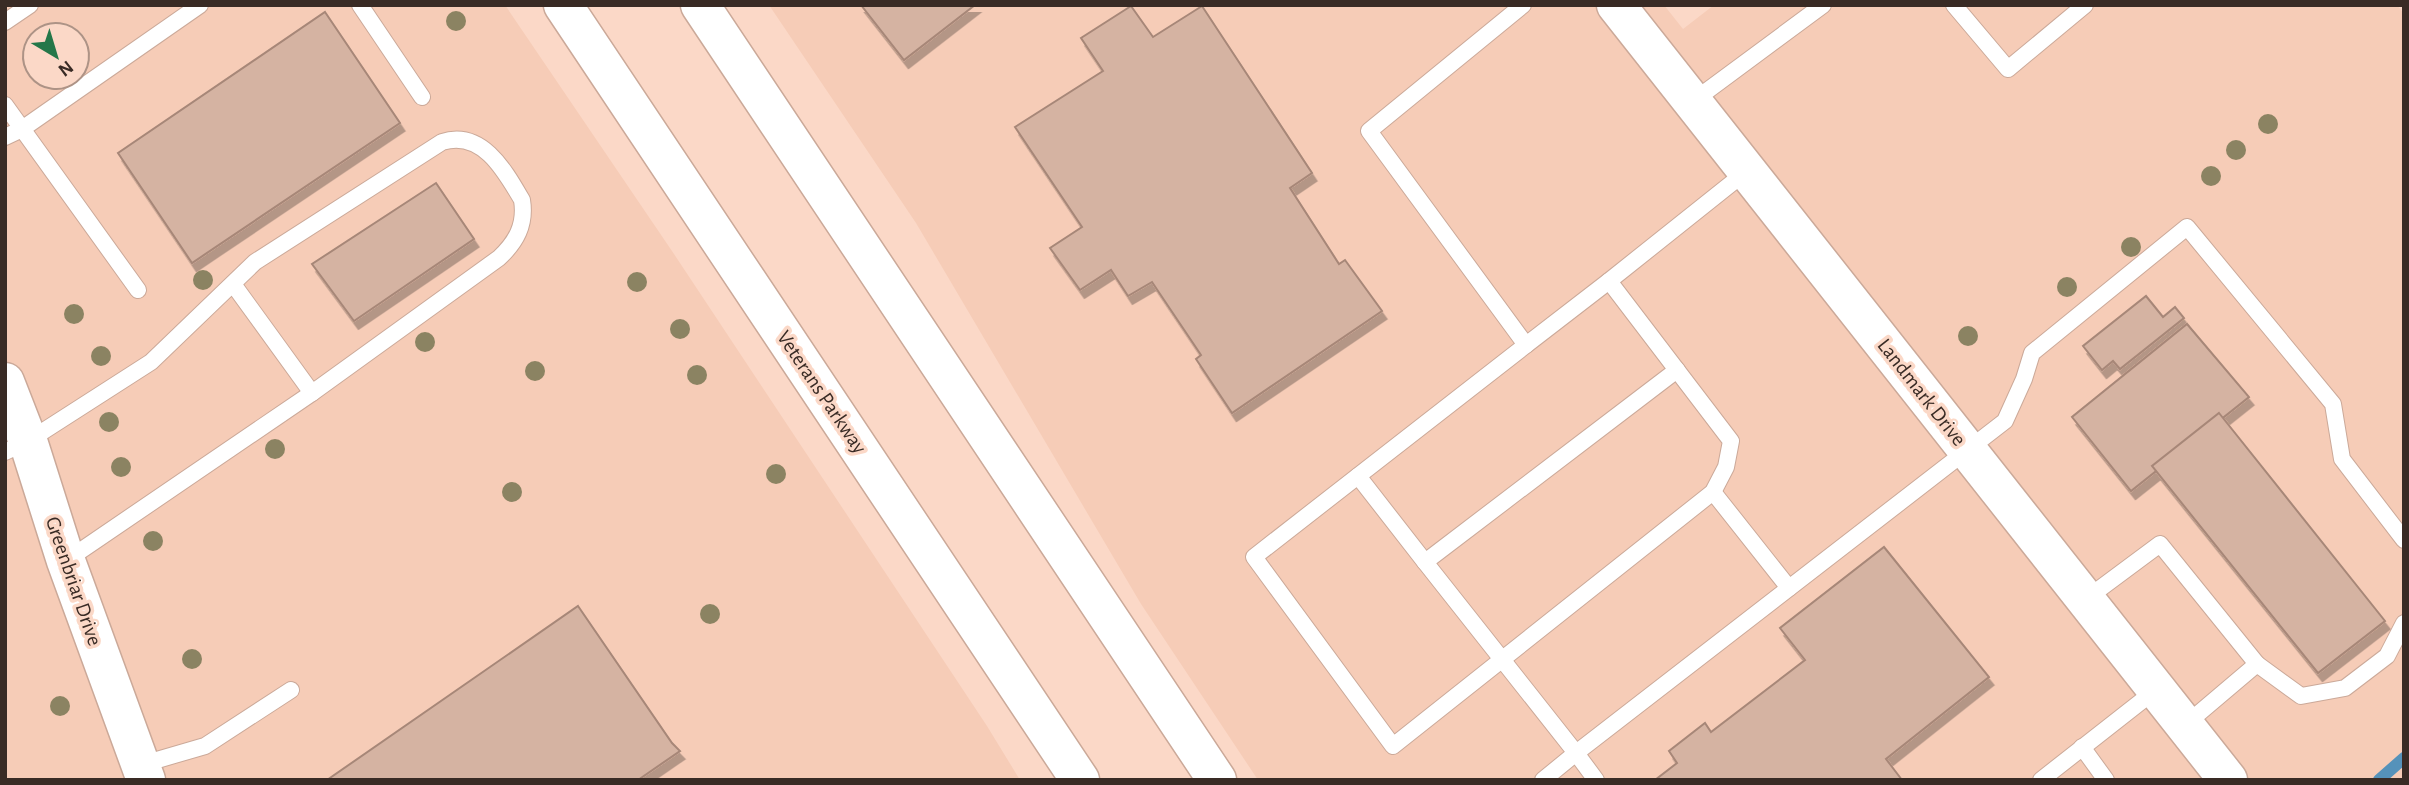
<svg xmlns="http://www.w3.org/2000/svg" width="2409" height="785" viewBox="0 0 2409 785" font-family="'Alegreya Sans',sans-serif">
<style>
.built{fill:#f6ccb7;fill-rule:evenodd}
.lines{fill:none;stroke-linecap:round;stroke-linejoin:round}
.stream{stroke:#5592ba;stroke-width:12}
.building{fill:#d5b3a2;stroke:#a78778;stroke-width:2;filter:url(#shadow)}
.service-casing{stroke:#cba999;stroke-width:18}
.tertiary-casing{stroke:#cba999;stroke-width:41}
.trunk-casing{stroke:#cba999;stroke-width:41}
.service{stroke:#fff;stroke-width:16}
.tertiary{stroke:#fff;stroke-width:38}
.trunk{stroke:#fff;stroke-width:38}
.tree{fill:#8b8362}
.labels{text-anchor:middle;stroke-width:7;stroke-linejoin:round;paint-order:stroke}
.street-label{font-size:21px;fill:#392b25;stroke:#fbd8c7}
</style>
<defs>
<filter id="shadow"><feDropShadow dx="4.5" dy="8" stdDeviation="0" flood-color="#0004"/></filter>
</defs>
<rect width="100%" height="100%" fill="#fbd8c7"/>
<g class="built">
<path d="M 5,5 L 505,5 L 674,254 L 987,726 L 1020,780 L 5,780 ZM 35,35 L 77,35 L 77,77 L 35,77 Z"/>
<polygon points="769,5 1664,5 1683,29 1714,5 2397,5 2404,14 2404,780 1258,780 1141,604 916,223"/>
</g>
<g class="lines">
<polyline class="stream" points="2379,780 2404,758"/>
</g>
<g class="building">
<polygon points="861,5 975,5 904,60"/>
<polygon points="1131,6 1153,37 1202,6 1312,173 1290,188 1339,264 1345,260 1382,311 1232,413 1196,359 1201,355 1152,282 1128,296 1111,270 1080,290 1050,248 1082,227 1015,127 1103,71 1081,38"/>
<polygon points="325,12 400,123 192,263 118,153"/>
<polygon points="436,183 474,239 354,321 312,264"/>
<polygon points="2146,296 2163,317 2175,307 2184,318 2120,369 2113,361 2102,370 2083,346"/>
<polygon points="2187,324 2249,397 2131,491 2072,417"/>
<polygon points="2219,413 2385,621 2318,673 2152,466"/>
<polygon points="1884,547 1989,677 1886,759 1902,780 1655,780 1677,763 1669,751 1705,723 1711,732 1805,660 1780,628"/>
<polygon points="578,606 672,743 680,751 638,780 327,780"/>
</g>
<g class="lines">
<g class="service-casing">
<g id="service">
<polyline points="360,5 422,97"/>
<polyline points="1523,5 1369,131 1526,345 1609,281 1747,171"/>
<polyline points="1954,5 2008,69 2085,5"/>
<polyline points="5,22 30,5"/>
<polyline points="1692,102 1823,5"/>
<polyline points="5,105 138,290"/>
<polyline points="5,137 22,129 200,5"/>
<polyline points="233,284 312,393"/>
<polyline points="1526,345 1254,557 1393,746 1713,492 1726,467 1731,441 1609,281"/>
<path d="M 5,452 L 28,441 L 151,362 L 255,262 L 442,142 C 482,129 505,171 522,200 C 526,225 516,242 499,258 L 312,393 L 67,560"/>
<polyline points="1358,476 1425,562"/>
<polyline points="1713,492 1789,588"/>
<polyline points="2086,599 2160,544 2257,664"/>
<polyline points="2185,725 2257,664 2301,696 2345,688 2387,656 2404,623"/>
<polyline points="2082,747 2106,780"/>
<polyline points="140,765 205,746 291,690"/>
<polyline points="1543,780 1576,753 1425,562 1677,370"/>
<polyline points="1596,780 1576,753 2005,421 2024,379 2032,353 2187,227 2333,404 2342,459 2404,540"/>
<polyline points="2041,780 2157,689"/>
</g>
</g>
<g class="tertiary-casing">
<g id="tertiary">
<polyline points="1616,5 2228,780"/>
<polyline points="5,382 28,441 66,561 146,780"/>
</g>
</g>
<g class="trunk-casing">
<g id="trunk">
<polyline points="563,5 1080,780"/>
<polyline points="700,5 1217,780"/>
</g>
</g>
<use href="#service" class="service"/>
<use href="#tertiary" class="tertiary"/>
<use href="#trunk" class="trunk"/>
</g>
<g class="tree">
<circle cx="456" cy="21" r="10"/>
<circle cx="2268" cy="124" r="10"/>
<circle cx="2236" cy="150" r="10"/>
<circle cx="2211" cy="176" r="10"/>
<circle cx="2131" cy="247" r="10"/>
<circle cx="203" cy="280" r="10"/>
<circle cx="637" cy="282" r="10"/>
<circle cx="2067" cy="287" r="10"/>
<circle cx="74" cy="314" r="10"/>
<circle cx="680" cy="329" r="10"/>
<circle cx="1968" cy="336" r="10"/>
<circle cx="425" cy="342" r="10"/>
<circle cx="101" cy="356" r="10"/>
<circle cx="535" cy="371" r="10"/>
<circle cx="697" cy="375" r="10"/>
<circle cx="109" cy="422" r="10"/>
<circle cx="275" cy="449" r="10"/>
<circle cx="121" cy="467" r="10"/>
<circle cx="776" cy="474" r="10"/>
<circle cx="512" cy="492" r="10"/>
<circle cx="153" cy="541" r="10"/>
<circle cx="710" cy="614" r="10"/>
<circle cx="192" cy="659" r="10"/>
<circle cx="60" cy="706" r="10"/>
</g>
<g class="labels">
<g class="street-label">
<text transform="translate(822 392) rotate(56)" y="7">Veterans Parkway</text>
<text transform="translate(1922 392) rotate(52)" y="7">Landmark Drive</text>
<text transform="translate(74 581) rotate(71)" y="7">Greenbriar Drive</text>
</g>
</g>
<rect width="2409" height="785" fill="none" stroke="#392b25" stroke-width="14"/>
<g transform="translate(56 56) rotate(142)"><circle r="33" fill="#fbd8c7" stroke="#ad9386" stroke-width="2"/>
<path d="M0-5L12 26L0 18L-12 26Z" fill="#247749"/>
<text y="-10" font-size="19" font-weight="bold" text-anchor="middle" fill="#392b25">N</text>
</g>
</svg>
